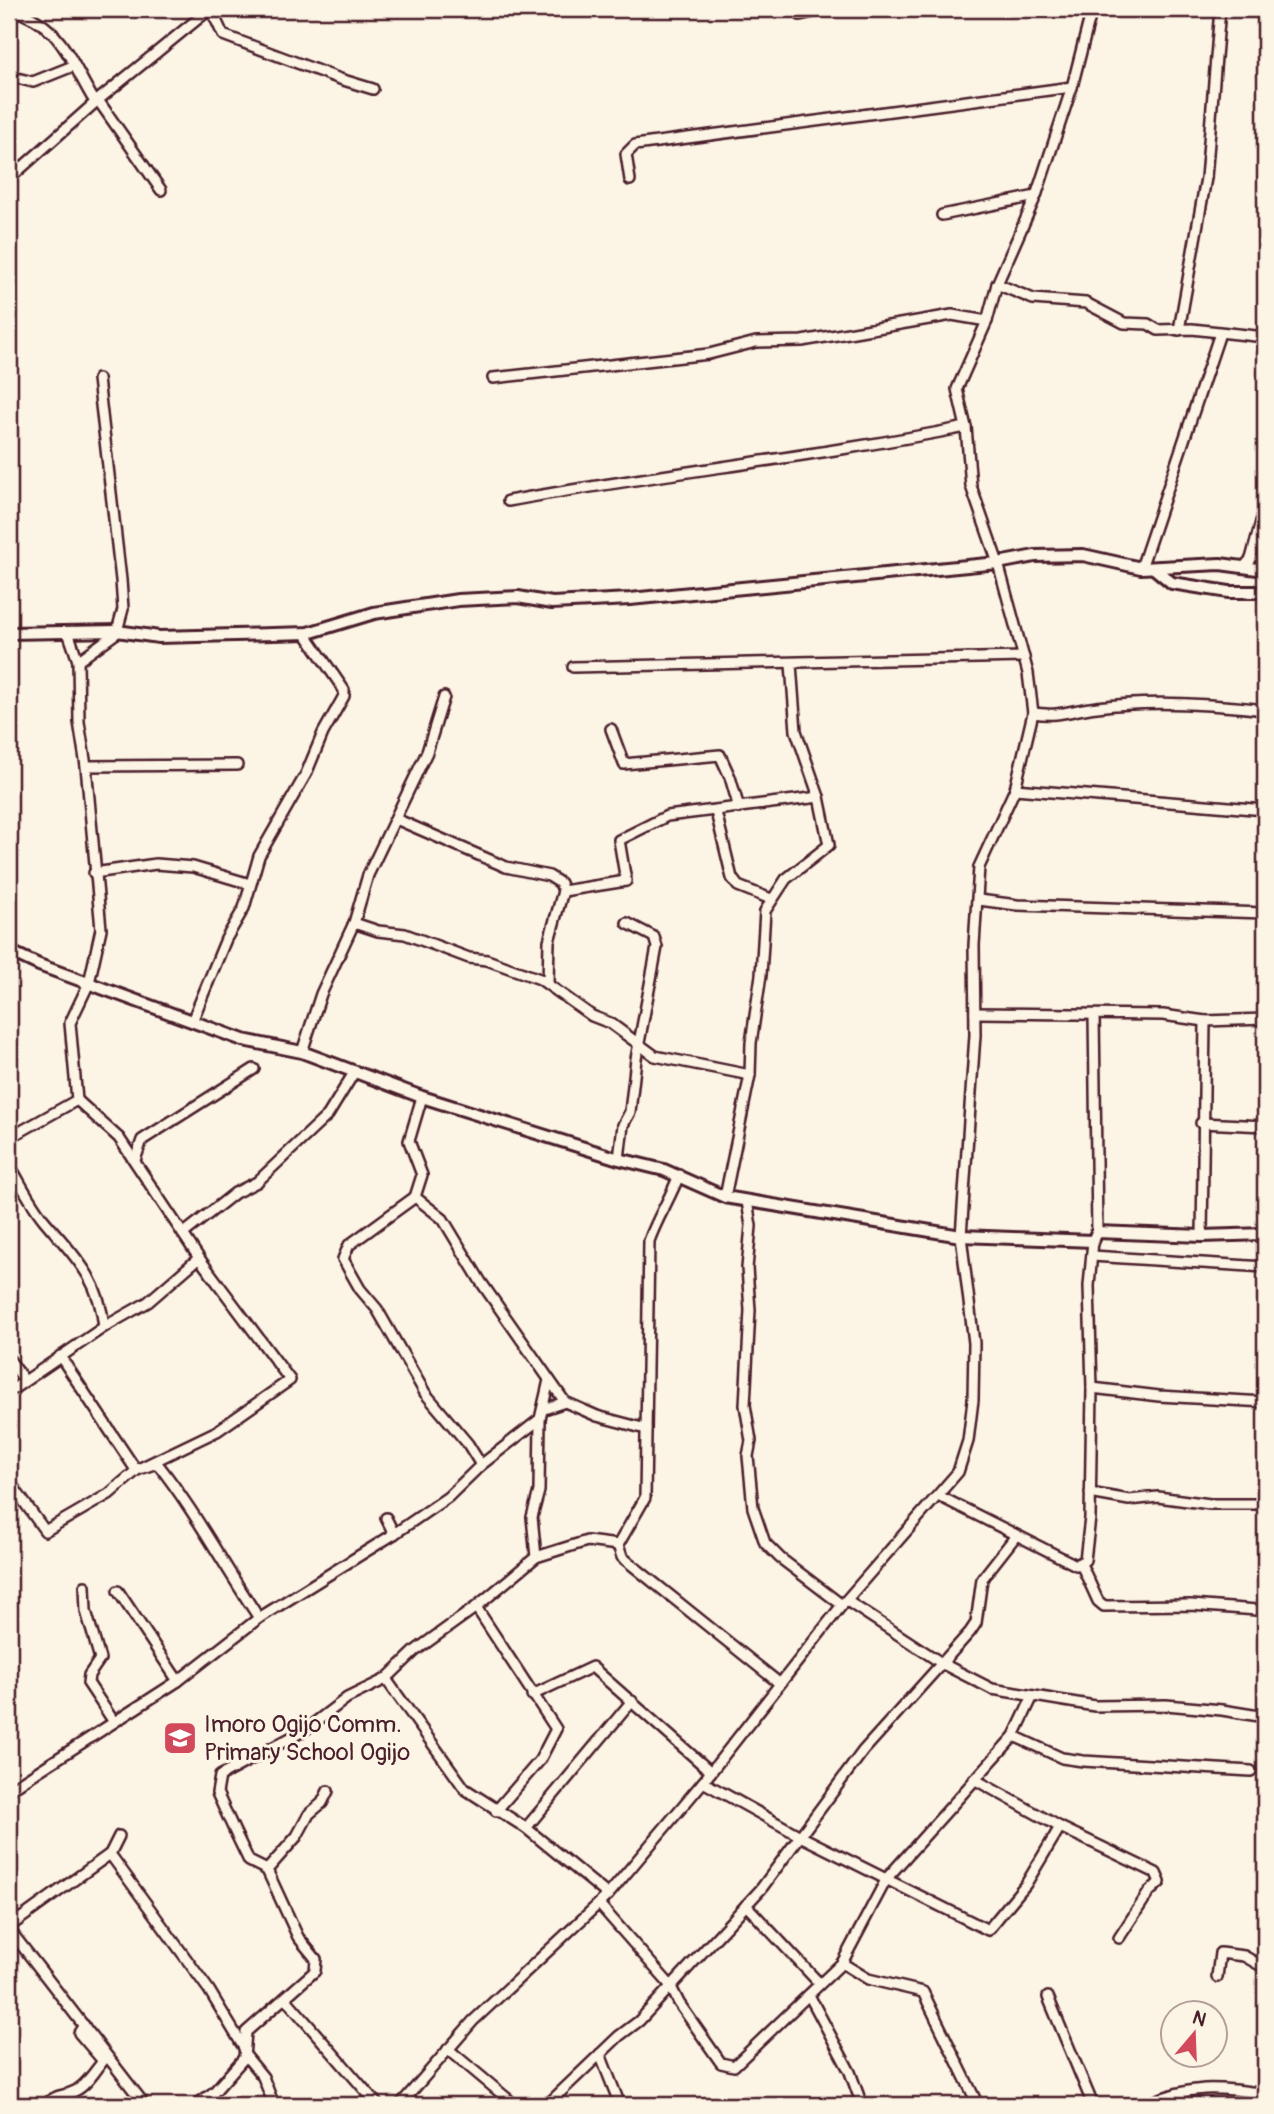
<svg xmlns="http://www.w3.org/2000/svg" width="1274" height="2114" viewBox="0 0 1274 2114" font-family="Pangolin,sans-serif">
<style>
.lines{fill:none;stroke-linecap:round;stroke-linejoin:round}
.minor-casing{stroke:#4a1f2b;stroke-width:14}
.tertiary-casing{stroke:#4a1f2b;stroke-width:16}
.minor{stroke:#fcf5e5;stroke-width:9}
.tertiary{stroke:#fcf5e5;stroke-width:10}
.labels{text-anchor:middle;stroke-width:6;stroke-linejoin:round;paint-order:stroke}
.poi-label{font-size:24px;fill:#4a1f2b;stroke:#fcf5e5;text-anchor:start}
</style>
<rect width="100%" height="100%" fill="#fcf5e5"/>
<filter id="ink" filterUnits="userSpaceOnUse"><feTurbulence type="fractalNoise" baseFrequency=".0143" numOctaves="2"/><feDisplacementMap in="SourceGraphic" scale="14" xChannelSelector="R" yChannelSelector="G"/><feConvolveMatrix kernelMatrix="1 2 1 2 8 2 1 2 1" color-interpolation-filters="sRGB"/></filter>
<g filter="url(#ink)">
<g class="lines">
<g class="minor-casing">
<g id="minor">
<path d="M 9,9 C 62,23 69,60 95,102"/>
<polyline points="211,9 223,35 340,79 373,89"/>
<polyline points="800,15 828,9"/>
<polyline points="9,76 33,82 73,66"/>
<polyline points="98,100 210,9"/>
<polyline points="9,179 98,100 161,190"/>
<polyline points="630,180 626,154 635,145 1072,87"/>
<polyline points="942,215 1036,196"/>
<polyline points="997,284 1033,299 1086,303 1124,323 1148,324 1158,330 1192,329 1265,337"/>
<polyline points="1179,330 1206,178 1220,9"/>
<polyline points="493,378 709,354 756,342 802,341 952,315 987,321"/>
<polyline points="98,379 121,580 123,609 117,631"/>
<path d="M 508,501 C 660,473 815,457 966,427"/>
<polyline points="1244,567 1251,559 1265,507"/>
<polyline points="1141,568 1220,333"/>
<polyline points="68,632 78,661 79,722 86,766 101,929 89,983 70,1023 77,1100 119,1138 199,1258 148,1302 104,1327"/>
<polyline points="78,661 119,631"/>
<polyline points="573,667 1024,657"/>
<path d="M 1033,713 C 1062,717 1070,710 1097,707 C 1149,700 1213,704 1265,710"/>
<polyline points="611,729 624,764 720,755 730,777 739,808"/>
<polyline points="86,766 237,765"/>
<polyline points="1015,789 1265,810"/>
<polyline points="716,812 732,878 738,886 771,899"/>
<polyline points="396,819 506,867 549,876 560,883 563,891 549,941 548,983"/>
<polyline points="94,873 156,864 193,867 250,884"/>
<polyline points="563,891 626,881 619,840 667,816 819,797"/>
<polyline points="979,900 1017,905 1265,913"/>
<polyline points="354,923 378,931 405,934 469,958 487,960 540,979 592,1016 610,1023 655,1056 750,1075"/>
<polyline points="975,1013 1163,1015 1205,1021 1265,1019"/>
<polyline points="1094,1015 1097,1232"/>
<polyline points="193,1019 226,939 244,908 259,856 306,774 323,733 344,696 344,690 305,633"/>
<polyline points="302,1052 321,994 354,923 368,875 427,752 444,697"/>
<polyline points="422,1097 409,1141 422,1175 415,1197 443,1219 481,1282 565,1402 597,1416 646,1429"/>
<polyline points="1201,1123 1265,1126"/>
<polyline points="9,1138 77,1100"/>
<polyline points="619,1159 623,1125 630,1112 636,1059 657,947 654,937 627,923"/>
<polyline points="135,1160 142,1140 254,1069"/>
<path d="M 9,1164 C 20,1182 30,1203 44,1220 C 74,1256 99,1277 104,1327 L 9,1392"/>
<path d="M 679,1175 C 670,1199 658,1216 649,1241 L 645,1498 L 618,1545 L 622,1557 L 779,1683"/>
<polyline points="415,1197 349,1245 343,1259 360,1289 377,1309 425,1393 468,1444 481,1465"/>
<polyline points="725,1197 750,1075 751,1043 761,975 765,911 786,879 829,845 819,797 796,731 791,664"/>
<polyline points="747,1201 751,1226 747,1268 750,1310 745,1405 751,1441 748,1456 753,1508 765,1543 780,1558 842,1605"/>
<polyline points="183,1234 235,1193 257,1182 328,1115 355,1071"/>
<polyline points="1202,1236 1205,1021"/>
<polyline points="1092,1256 1265,1267"/>
<polyline points="60,1356 136,1470 217,1431 290,1380 199,1258"/>
<polyline points="9,1359 24,1380"/>
<polyline points="1092,1388 1159,1396 1265,1402"/>
<polyline points="544,1409 565,1402"/>
<path d="M 9,1481 L 45,1531 L 109,1494 L 137,1470 L 157,1463 C 195,1511 224,1566 259,1618"/>
<polyline points="1090,1493 1129,1500 1158,1497 1210,1504 1256,1504"/>
<polyline points="939,1496 1076,1565 1085,1560 1090,1518 1092,1388 1089,1286 1093,1241"/>
<polyline points="386,1518 394,1534"/>
<polyline points="536,1557 532,1517 539,1491 540,1419"/>
<polyline points="1081,1564 1098,1601 1104,1606 1191,1605 1257,1610 1265,1608"/>
<polyline points="85,1586 86,1611 100,1659 89,1675 88,1683 114,1722"/>
<polyline points="118,1591 178,1681"/>
<polyline points="847,1601 943,1664 992,1689 1095,1706 1166,1705 1222,1710 1265,1717"/>
<polyline points="476,1607 556,1729 540,1760 496,1811"/>
<polyline points="532,1695 592,1667 711,1772"/>
<polyline points="1014,1736 1062,1758 1083,1761 1251,1771"/>
<polyline points="974,1779 1060,1827 1156,1873 1160,1882 1149,1892 1119,1938"/>
<polyline points="703,1782 802,1837 988,1930 1026,1884 1060,1827"/>
<polyline points="9,1790 178,1681 259,1618 394,1534 448,1497 481,1465 540,1419 549,1380"/>
<polyline points="526,1828 632,1701"/>
<polyline points="110,1854 209,1990 244,2048"/>
<polyline points="267,1870 249,1861 234,1830 217,1793 220,1776 305,1730 347,1698 386,1679"/>
<polyline points="608,1895 526,1828 465,1789 386,1679 415,1651 476,1607 536,1557 587,1541 618,1545"/>
<polyline points="599,1904 670,1985 679,2003 721,2063 734,2066 842,1963 887,1878 1014,1736 1033,1696"/>
<polyline points="746,1905 819,1983"/>
<polyline points="9,1927 110,1854 119,1836"/>
<polyline points="9,1929 145,2105"/>
<polyline points="842,1963 868,1979 923,1992 978,2105"/>
<polyline points="1217,1977 1220,1953 1244,1956 1265,1968"/>
<polyline points="809,1995 850,2072 862,2105"/>
<polyline points="1048,1997 1093,2105"/>
<polyline points="285,1998 378,2105"/>
<polyline points="448,2049 515,2105"/>
<polyline points="600,2054 620,2105"/>
<polyline points="245,2055 263,2077 274,2105"/>
<polyline points="747,2102 748,2105"/>
<path d="M 44,2105 C 60,2092 61,2098 75,2091 C 86,2086 95,2071 103,2061 L 79,2033 L 84,2025"/>
<polyline points="196,2105 214,2092 244,2058 246,2032 315,1971 316,1959 298,1937 267,1870 297,1836 309,1814 322,1803 328,1791"/>
<polyline points="400,2105 473,2021 608,1895 703,1782 842,1605 958,1472 968,1441 973,1400 974,1343 961,1236 975,1035 974,945 979,867 1015,789 1033,713 1028,673 998,563 971,486 966,427 957,389 987,321 997,284 1036,196 1072,87 1092,9"/>
<polyline points="547,2105 619,2036 639,2021 761,1889 863,1751 970,1632 976,1623 982,1579 1015,1537"/>
<path d="M 1146,2105 C 1189,2084 1219,2087 1265,2094"/>
</g>
</g>
<g class="tertiary-casing">
<g id="tertiary">
<polyline points="1155,569 1172,583 1229,592 1265,592"/>
<polyline points="9,633 117,631 159,637 308,633 374,613 458,600 518,597 552,603 630,599 998,563 1035,556 1083,555 1141,568 1220,564 1265,570"/>
<polyline points="9,951 39,965 243,1040 302,1052 422,1097 619,1159 664,1170 725,1197 961,1236 1093,1241 1097,1232 1202,1236 1265,1234"/>
</g>
</g>
<use href="#minor" class="minor"/>
<use href="#tertiary" class="tertiary"/>
</g>
</g>
<defs>
<g id="school-square" transform="scale(1.75)"><rect x="-9" y="-9" width="18" height="18" rx="4" fill="#d1495b" stroke="#fcf5e5"/><path d="M0-5L7-2L0 1L-7-2ZM-4 1L0 2.5L4 1V4Q0 6-4 4Z" fill="#fff"/></g>
</defs>
<g fill-rule="evenodd">
<use href="#school-square" x="180" y="1738"/>
</g>
<g class="labels">
<g class="poi-label">
<text x="204" y="1732">Imoro Ogijo Comm.<tspan x="204" dy="28">Primary School Ogijo</tspan></text>
</g>
</g>
<rect width="1274" height="2114" fill="none" stroke="#fcf5e5" stroke-width="35"/>
<rect x="18" y="18" width="1239" height="2079" fill="none" stroke="#4a1f2b" stroke-width="2.5" filter="url(#ink)"/>
<g transform="translate(1194 2034) rotate(19)"><circle r="33" fill="#fcf5e5" stroke="#b59f9b" stroke-width="2"/>
<path d="M0-5L12 26L0 18L-12 26Z" fill="#d1495b"/>
<text y="-10" font-size="19" font-weight="bold" text-anchor="middle" fill="#4a1f2b">N</text>
</g>
</svg>
